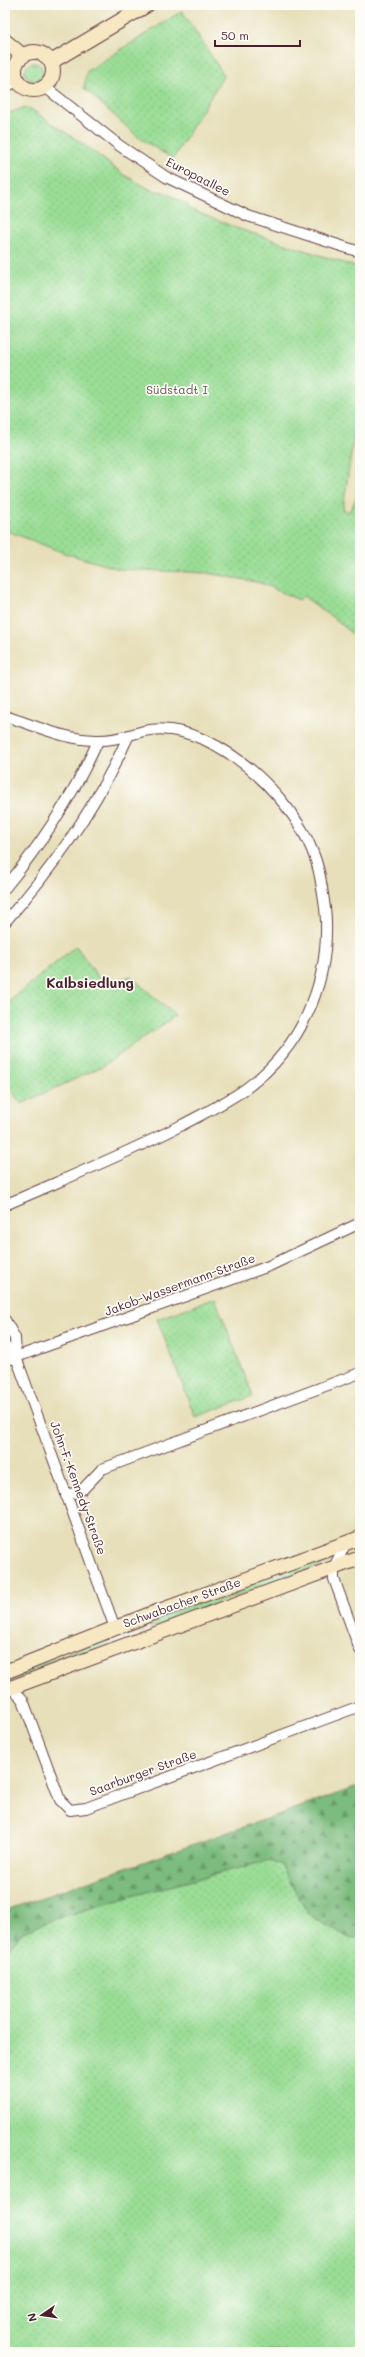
<svg xmlns="http://www.w3.org/2000/svg" width="365" height="2357" viewBox="0 0 365 2357" font-family="Mali,sans-serif">
<style>
.green{fill:url(#green-dots);stroke:#727e60}
.forest{fill:url(#forest-firs);stroke:#626e54}
.lines{fill:none;stroke-linecap:round;stroke-linejoin:round}
.street-casing{stroke:#623c40;stroke-width:12}
.secondary-casing{stroke:#623c40;stroke-width:16}
.street{stroke:#fff;stroke-width:10}
.secondary{stroke:#f7e8c3;stroke-width:14}
.labels{text-anchor:middle;stroke-width:3.5;stroke-linejoin:round;paint-order:stroke}
.street-label{font-size:12px;fill:#4a1f2b;stroke:#fdfcf7}
.park-label{font-size:12px;fill:#62584b;stroke:#fdfcf7}
.quarter-label{font-size:14px;font-weight:bold;fill:#4a1f2b;stroke:#fdfcf7}
</style>
<defs>
<pattern id="green-dots" width="8" height="8" patternUnits="userSpaceOnUse"><rect width="8" height="8" fill="#9add95"/><path d="M2 2h.1M6 6h.1" fill="none" stroke="#86bd81" stroke-width="1.8" stroke-linecap="round"/></pattern>
<pattern id="forest-firs" width="22" height="20" patternUnits="userSpaceOnUse"><rect width="22" height="20" fill="#7bbc7e"/><path d="M5 1l3.5 6h-7zM16 11l3.5 6h-7z" fill="#679867"/></pattern>
</defs>
<rect width="100%" height="100%" fill="#fdfcf7"/>
<filter id="ink" filterUnits="userSpaceOnUse"><feTurbulence type="fractalNoise" baseFrequency=".025" numOctaves="2"/><feDisplacementMap in="SourceGraphic" scale="8" xChannelSelector="R" yChannelSelector="G"/><feConvolveMatrix kernelMatrix="1 2 1 2 8 2 1 2 1" color-interpolation-filters="sRGB"/></filter>
<filter id="wash" filterUnits="userSpaceOnUse"><feTurbulence type="fractalNoise" baseFrequency=".012" numOctaves="4" result="noise"/><feDisplacementMap in="SourceGraphic" scale="16" xChannelSelector="R" yChannelSelector="G"/><feGaussianBlur stdDeviation="0.9" result="paint"/><feColorMatrix in="noise" values="0 0 0 0 0 0 0 0 0 0 0 0 0 0 0 0 0 1.4 0 .05"/><feComposite in="paint" operator="in"/></filter>
<g filter="url(#wash)">
<rect width="100%" height="100%" fill="#e7dfb9"/>
<g class="green">
<polygon points="182,11 224,75 173,159 138,137 84,88 87,71"/>
<circle cx="34" cy="72" r="9"/>
<polygon points="29,108 86,146 124,175 153,191 164,192 188,205 187,208 239,229 360,268 360,408 358,407 343,509 349,512 360,491 360,641 339,622 303,596 299,600 261,583 208,573 119,569 64,553 5,530 5,115 20,109"/>
<polygon points="76,946 103,984 131,976 175,1016 103,1066 21,1104 5,1080 5,1005"/>
<polygon points="215,1298 253,1396 195,1417 157,1319"/>
<polygon points="336,1553 329,1562 150,1628 148,1621"/>
<polygon points="141,1624 144,1631 123,1638 120,1632"/>
<polygon points="107,1637 109,1643 7,1682 6,1678"/>
<polygon points="270,1860 281,1865 308,1914 351,1939 360,1937 360,2352 5,2352 5,1953 21,1933 51,1920 139,1894"/>
</g>
<polygon class="forest" points="360,1786 360,1937 351,1939 308,1914 281,1865 270,1860 139,1894 51,1920 21,1933 5,1953 5,1916 9,1909"/>
</g>
<g filter="url(#ink)">
<g class="lines">
<g class="street-casing">
<g id="street">
<polyline points="5,87 18,81"/>
<polyline points="45,87 120,146 166,177 248,216 360,252"/>
<path d="M 5,716 C 34,725 65,740 96,740 C 113,741 128,735 144,731 C 165,726 187,732 205,740 C 258,765 312,823 321,882 C 323,895 326,909 326,922 C 328,987 300,1048 248,1087 C 228,1102 204,1113 182,1125 C 124,1155 64,1179 5,1205"/>
<path d="M 5,888 C 42,843 74,794 98,741"/>
<path d="M 5,922 C 55,866 97,805 128,737"/>
<polyline points="5,1320 15,1338 16,1357 115,1628"/>
<polyline points="5,1346 16,1357"/>
<polyline points="5,1361 269,1266 360,1223"/>
<polyline points="66,1496 83,1489 102,1469 360,1373"/>
<polyline points="346,1543 334,1567 334,1579 360,1650"/>
<polyline points="6,1686 11,1687 23,1700 60,1800 70,1810 86,1808 360,1706"/>
</g>
</g>
<g class="secondary-casing">
<g id="secondary">
<polyline points="5,41 23,56"/>
<circle cx="34" cy="71" r="19"/>
<polyline points="51,62 147,5"/>
<polyline points="5,1672 148,1615 360,1538"/>
<polyline points="5,1690 360,1558"/>
</g>
</g>
<use href="#street" class="street"/>
<use href="#secondary" class="secondary"/>
</g>
</g>
<g class="labels">
<g class="street-label">
<text transform="translate(198 177) rotate(27)" y="4">Europaallee</text>
<text transform="translate(180 1285) rotate(-20)" y="4">Jakob-Wassermann-Straße</text>
<text transform="translate(78 1488) rotate(70)" y="4">John-F.-Kennedy-Straße</text>
<text transform="translate(182 1603) rotate(-20)" y="4">Schwabacher Straße</text>
<text transform="translate(143 1773) rotate(-20)" y="4">Saarburger Straße</text>
</g>
<g class="park-label">
<text x="177" y="394">Südstadt I</text>
</g>
<g class="quarter-label">
<text x="90" y="988">Kalbsiedlung</text>
</g>
</g>
<rect width="365" height="2357" fill="none" stroke="#fdfcf7" stroke-width="20"/>
<g transform="translate(42 2315) rotate(257)" stroke="#fdfcf7" stroke-width="3" paint-order="stroke">
<path d="M0-3L7 15L0 10L-7 15Z" fill="#4a1f2b"/>
<text y="-6" font-size="11" font-weight="bold" text-anchor="middle" fill="#4a1f2b">N</text>
</g>
<path d="M215 40v6h85v-6" fill="none" stroke="#4a1f2b" stroke-width="2"/>
<text x="221" y="40" font-size="12" fill="#4a1f2b" stroke="#fdfcf7" stroke-width="3" paint-order="stroke">50 m</text>
</svg>
